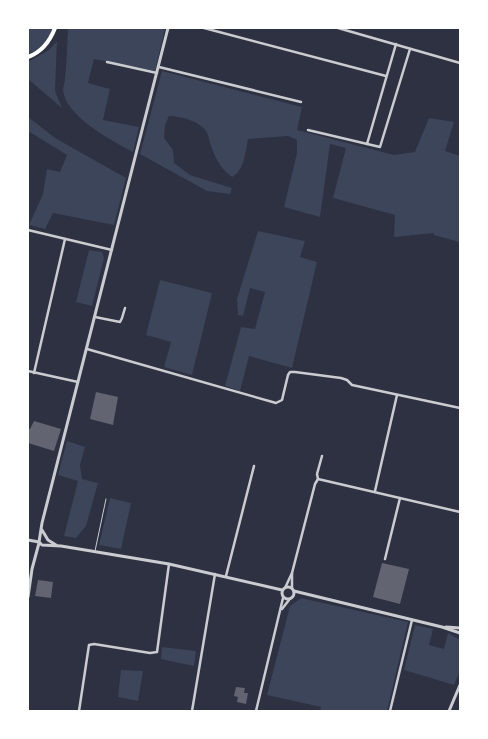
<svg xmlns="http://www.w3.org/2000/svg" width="488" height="739" viewBox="0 0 488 739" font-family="'Open Sans',sans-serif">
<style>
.green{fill:#3c4559}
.building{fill:#626471}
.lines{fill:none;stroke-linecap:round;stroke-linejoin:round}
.service{stroke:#caccd0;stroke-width:1}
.minor{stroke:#caccd0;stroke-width:2.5}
.tertiary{stroke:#caccd0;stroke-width:3}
.trunk{stroke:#fff;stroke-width:4}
</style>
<rect width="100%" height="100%" fill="#2d3142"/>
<g class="green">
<path d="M 28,28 L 53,28 C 48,40 41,51 28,53 Z"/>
<path d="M 68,28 L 165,28 L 155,71 L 94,59 L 88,83 L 110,89 L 103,120 L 139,127 L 133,152 C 112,141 65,116 63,90 C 63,86 65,82 65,78 C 67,61 67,44 68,28 Z"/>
<polygon points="57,41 55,91 62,108 28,79 28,62 49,50"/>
<path d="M 162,71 L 302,107 L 297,130 L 394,155 L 415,152 L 429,118 L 454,122 L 445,151 L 460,156 L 459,242 L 434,235 L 434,233 L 394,237 L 395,215 L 333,198 L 346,148 L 330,144 L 320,217 L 284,207 L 297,153 L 297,140 L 288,136 L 248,139 C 245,153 245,169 232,177 C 220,168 215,158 210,143 C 209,139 208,134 206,131 C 199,121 180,116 169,116 L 165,125 L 164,138 L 173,150 L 174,163 L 190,175 L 232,188 L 230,194 L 207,191 L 140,154 Z"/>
<polygon points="28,117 55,138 126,178 114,225 53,213 45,229 29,225 43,194 47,169 60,172 67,155 28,131"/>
<polygon points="258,231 305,241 300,257 317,262 292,368 249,356 240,391 225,386 241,327 255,329 265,292 250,288 243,316 238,315 237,299"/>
<polygon points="89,250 102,252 104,258 92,306 76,302"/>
<polygon points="160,280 212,293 192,375 164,367 171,342 146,335"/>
<polygon points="67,441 85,447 80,465 82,479 98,483 86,526 76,538 64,536 78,481 58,475"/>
<polygon points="110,498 131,503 121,549 99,545"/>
<polygon points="301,598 408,622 387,711 320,711 321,707 267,695 290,606"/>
<polygon points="415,625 433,629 429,645 444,649 448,633 460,640 460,671 454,685 404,670"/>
<polygon points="162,647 196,651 194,666 161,659"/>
<polygon points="121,670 143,671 138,701 118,697"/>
</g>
<g class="building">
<polygon points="96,392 118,397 113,425 90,419"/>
<polygon points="34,421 61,429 54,451 28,443 28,429 30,429"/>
<polygon points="382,563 409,569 400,604 373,597"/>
<polygon points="38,580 53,582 51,598 35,596"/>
<polygon points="236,687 245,688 244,693 248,693 246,704 237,702 238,697 234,696"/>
</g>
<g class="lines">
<polyline class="service" points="95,551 106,499"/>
<g class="minor">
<polyline points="204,28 386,76"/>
<polyline points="338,28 460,63"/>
<polyline points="107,62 157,73"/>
<polyline points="159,67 301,102"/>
<polyline points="308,130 380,147 410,49"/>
<polyline points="367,144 396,44"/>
<polyline points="28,230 112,250"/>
<polyline points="95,317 120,322 122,318 125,308"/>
<polyline points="87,349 276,403 282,400 288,375 290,372 295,372 341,378 347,380 352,385 460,408"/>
<polyline points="28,371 78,382"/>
<polyline points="34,373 65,239"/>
<polyline points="318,479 460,512"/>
<polyline points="375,491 397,395"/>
<polyline points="385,559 400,498"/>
<polyline points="226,576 254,466"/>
<polyline points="285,588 292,573 315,484 318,479 317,474 322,456"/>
<polyline points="292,588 292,573"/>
<polyline points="282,609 289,600"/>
<polyline points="79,711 89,645 94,644 150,653 157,652 169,564"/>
<polyline points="192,711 215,574"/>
<polyline points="256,711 283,598"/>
<polyline points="390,711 412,620"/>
</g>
<g class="tertiary">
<polyline points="168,28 42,523 39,542 42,545 61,546 169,564 282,590"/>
<polyline points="42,530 48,540 56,545"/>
<polyline points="28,540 39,542"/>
<circle cx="288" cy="593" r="6"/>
<polyline points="294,591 442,627 460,633"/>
<polyline points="28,597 32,569 39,543"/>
<polyline points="446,627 460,628"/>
<polyline points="449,711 460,685"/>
</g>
<path class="trunk" d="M 28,57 C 42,52 50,41 55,28"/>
</g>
<rect width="488" height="739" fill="none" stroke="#ffffff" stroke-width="58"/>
</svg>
